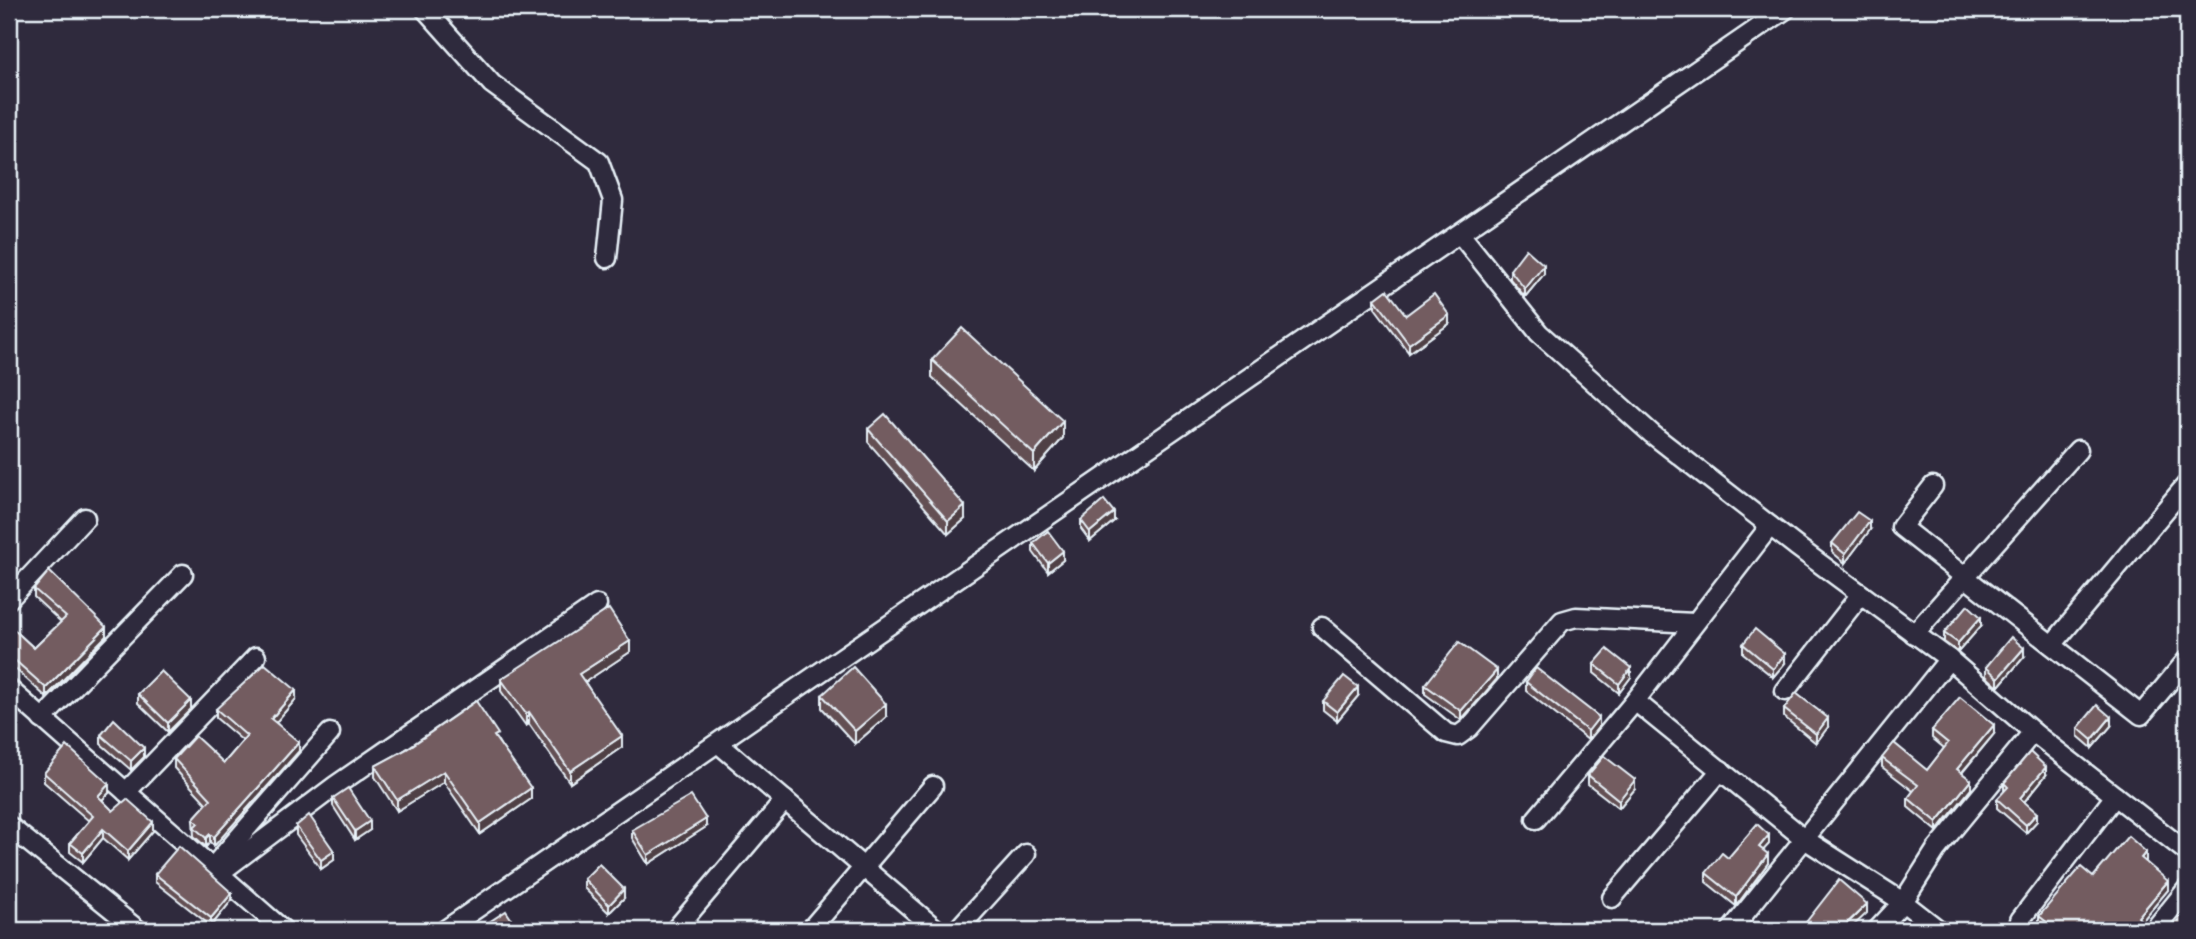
<svg xmlns="http://www.w3.org/2000/svg" width="2196" height="939" viewBox="0 0 2196 939" font-family="'Shantell Sans',sans-serif">
<style>
.lines{fill:none;stroke-linecap:round;stroke-linejoin:round}
.street-casing{stroke:#e8f1f8;stroke-width:23}
.street{stroke:#2f2a3d;stroke-width:18}
.wall{fill:#634f53;stroke:#e8f1f8;stroke-width:2}
.shaded-wall{fill:#504044;stroke:#e8f1f8;stroke-width:2}
.building{fill:#735c61;stroke:#e8f1f8;stroke-width:2}
</style>
<rect width="100%" height="100%" fill="#2f2a3d"/>
<filter id="ink" filterUnits="userSpaceOnUse"><feTurbulence type="fractalNoise" baseFrequency=".0143" numOctaves="2"/><feDisplacementMap in="SourceGraphic" scale="14" xChannelSelector="R" yChannelSelector="G"/><feConvolveMatrix kernelMatrix="1 2 1 2 8 2 1 2 1" color-interpolation-filters="sRGB"/></filter>
<g filter="url(#ink)">
<g class="lines">
<g class="street-casing">
<g id="street">
<polyline points="425,9 492,84 599,162 613,200 607,258"/>
<polyline points="1461,235 1539,333 1652,434 1796,546 1949,659 2033,732 2187,852"/>
<polyline points="1933,486 1901,527 2141,715 2187,660"/>
<polyline points="9,599 85,518"/>
<polyline points="1322,627 1446,733 1458,736 1469,728 1562,621 1576,617 1694,623"/>
<polyline points="1914,634 2078,450"/>
<polyline points="2052,645 2187,484"/>
<polyline points="9,689 283,930"/>
<polyline points="1785,691 1861,594"/>
<polyline points="1635,701 1806,840 1903,902 1939,930"/>
<polyline points="42,719 183,574"/>
<polyline points="719,744 937,930"/>
<polyline points="126,792 256,657"/>
<polyline points="1536,819 1635,701 1770,526"/>
<polyline points="9,826 138,930"/>
<polyline points="212,868 330,733"/>
<polyline points="218,874 335,786 597,605"/>
<polyline points="1612,898 1721,770"/>
<polyline points="2020,920 2115,796"/>
<polyline points="445,930 1786,9"/>
<polyline points="675,930 785,800"/>
<polyline points="810,930 933,786"/>
<polyline points="957,930 1026,854"/>
<polyline points="1731,930 1949,659"/>
<polyline points="1877,930 1903,902 1936,850 2033,732"/>
<polyline points="2154,930 2187,889"/>
</g>
</g>
<use href="#street" class="street"/>
</g>
<g class="wall">
<polygon points="1510,270 1544,274 1525,297 1510,279"/>
<polygon points="1375,299 1406,315 1449,324 1409,353 1375,308"/>
<polygon points="932,360 1063,438 1034,471 932,377"/>
<polygon points="868,429 965,519 948,534 868,442"/>
<polygon points="1081,520 1114,521 1090,541 1081,529"/>
<polygon points="1870,530 1845,563 1832,552 1832,543"/>
<polygon points="1033,543 1063,560 1048,572 1033,552"/>
<polygon points="34,589 106,636 46,697 9,663 9,625 34,648 61,622 34,597"/>
<polygon points="1981,626 1958,652 1944,642 1944,633"/>
<polygon points="1743,644 1785,663 1773,677 1743,653"/>
<polygon points="630,652 585,682 622,747 570,783 529,724 526,726 501,691 501,679"/>
<polygon points="2024,657 1998,687 1986,676 1986,667"/>
<polygon points="1594,664 1631,677 1619,693 1594,673"/>
<polygon points="1497,679 1461,720 1425,694 1425,685"/>
<polygon points="1526,682 1599,726 1588,740 1526,691"/>
<polygon points="138,694 191,709 168,732 138,703"/>
<polygon points="822,695 886,717 855,744 822,708"/>
<polygon points="1358,696 1337,721 1323,710 1323,701"/>
<polygon points="296,699 276,722 299,751 214,846 210,842 206,847 194,836 193,819 207,804 174,768 174,759 224,763 243,741 216,718 216,709"/>
<polygon points="1784,709 1828,727 1816,743 1784,717"/>
<polygon points="2111,726 2092,748 2078,736 2078,728"/>
<polygon points="1932,730 1994,734 1962,773 1971,789 1937,831 1908,807 1908,798 1913,791 1882,767 1882,758 1927,770 1944,748 1932,738"/>
<polygon points="101,735 144,757 131,770 101,744"/>
<polygon points="498,741 531,799 480,834 444,782 397,811 375,777 375,766 407,749"/>
<polygon points="44,773 109,793 102,800 113,811 153,831 128,860 103,838 83,862 70,852 70,843 89,821 44,782"/>
<polygon points="1588,775 1635,789 1619,808 1588,784"/>
<polygon points="2046,775 2024,802 2037,821 2026,833 1997,808 1997,799 2004,792 2004,783"/>
<polygon points="333,798 370,830 355,840 333,806"/>
<polygon points="296,826 334,860 321,869 296,835"/>
<polygon points="706,827 648,864 632,838 632,830"/>
<polygon points="1769,844 1763,850 1768,863 1736,906 1706,882 1706,873 1728,858"/>
<polygon points="2145,861 2168,890 2142,921 2143,930 2046,930 2039,925 2039,916 2093,877 2146,861"/>
<polygon points="155,874 232,900 211,926 155,882"/>
<polygon points="584,879 624,898 609,913 584,888"/>
</g>
<g class="shaded-wall">
<polygon points="1544,265 1544,274 1525,297 1525,289"/>
<polygon points="1449,315 1449,324 1409,353 1409,344"/>
<polygon points="1063,421 1063,438 1034,471 1034,454"/>
<polygon points="965,506 965,519 948,534 948,521"/>
<polygon points="1114,512 1114,521 1090,541 1090,532"/>
<polygon points="1870,521 1870,530 1845,563 1845,554"/>
<polygon points="1063,551 1063,560 1048,572 1048,563"/>
<polygon points="1981,617 1981,626 1958,652 1958,643"/>
<polygon points="106,627 106,636 46,697 46,688"/>
<polygon points="630,641 630,652 579,686 579,674"/>
<polygon points="2024,648 2024,657 1998,687 1998,678"/>
<polygon points="1785,654 1785,663 1773,677 1773,669"/>
<polygon points="1631,668 1631,677 1619,693 1619,684"/>
<polygon points="1497,670 1497,679 1461,720 1461,711"/>
<polygon points="1358,687 1358,696 1337,721 1337,712"/>
<polygon points="296,690 296,699 271,728 271,719"/>
<polygon points="13,697 13,708 9,713 9,702"/>
<polygon points="191,700 191,709 168,732 168,723"/>
<polygon points="886,704 886,717 855,744 855,731"/>
<polygon points="529,712 529,724 526,726 526,714"/>
<polygon points="1599,717 1599,726 1588,740 1588,731"/>
<polygon points="2111,717 2111,726 2092,748 2092,740"/>
<polygon points="1828,718 1828,727 1816,743 1816,734"/>
<polygon points="1994,725 1994,734 1957,778 1957,769"/>
<polygon points="622,736 622,747 570,783 570,771"/>
<polygon points="299,742 299,751 214,846 214,837"/>
<polygon points="144,748 144,757 131,770 131,761"/>
<polygon points="2046,767 2046,775 2020,807 2020,798"/>
<polygon points="444,771 444,782 397,811 397,800"/>
<polygon points="1635,780 1635,789 1619,808 1619,800"/>
<polygon points="1971,780 1971,789 1937,831 1937,822"/>
<polygon points="109,784 109,793 98,804 98,796"/>
<polygon points="531,788 531,799 480,834 480,823"/>
<polygon points="2037,813 2037,821 2026,833 2026,825"/>
<polygon points="706,819 706,827 648,864 648,855"/>
<polygon points="370,821 370,830 355,840 355,831"/>
<polygon points="153,822 153,831 128,860 128,851"/>
<polygon points="103,829 103,838 83,862 83,853"/>
<polygon points="210,834 210,842 206,847 206,838"/>
<polygon points="1769,835 1769,844 1759,855 1759,847"/>
<polygon points="334,851 334,860 321,869 321,860"/>
<polygon points="2146,852 2146,861 2141,867 2141,858"/>
<polygon points="1768,854 1768,863 1736,906 1736,897"/>
<polygon points="2168,881 2168,890 2138,926 2138,917"/>
<polygon points="624,889 624,898 609,913 609,905"/>
<polygon points="232,893 232,900 211,926 211,918"/>
<polygon points="1867,904 1867,913 1849,930 1841,930"/>
<polygon points="2143,923 2143,930 2137,930"/>
</g>
<g class="building">
<polygon points="1526,249 1544,265 1525,289 1510,270"/>
<polygon points="1387,290 1406,315 1434,294 1449,315 1409,344 1375,299"/>
<polygon points="962,328 1063,421 1034,454 932,360"/>
<polygon points="885,414 965,506 948,521 868,429"/>
<polygon points="1104,500 1114,512 1090,532 1081,520"/>
<polygon points="1857,512 1870,521 1845,554 1832,543"/>
<polygon points="1048,531 1063,551 1048,563 1033,543"/>
<polygon points="49,571 106,627 46,688 9,655 9,625 34,648 66,617 34,589"/>
<polygon points="1968,605 1981,617 1958,643 1944,633"/>
<polygon points="609,609 630,641 579,674 622,736 570,771 529,712 526,714 501,679"/>
<polygon points="1755,629 1785,654 1773,669 1743,644"/>
<polygon points="2011,637 2024,648 1998,678 1986,667"/>
<polygon points="1459,642 1497,670 1461,711 1425,685"/>
<polygon points="1607,649 1631,668 1619,684 1594,664"/>
<polygon points="265,664 296,690 271,719 299,742 214,837 210,834 206,838 194,827 198,823 193,819 211,799 174,759 195,736 224,763 247,736 216,709"/>
<polygon points="853,667 886,704 855,731 822,695"/>
<polygon points="1536,668 1599,717 1588,731 1526,682"/>
<polygon points="161,671 191,700 168,723 138,694"/>
<polygon points="1344,676 1358,687 1337,712 1323,701"/>
<polygon points="9,693 13,697 9,702"/>
<polygon points="1796,693 1828,718 1816,734 1784,709"/>
<polygon points="1960,697 1994,725 1957,769 1971,780 1937,822 1908,798 1918,785 1882,758 1894,743 1927,770 1948,743 1932,730"/>
<polygon points="476,701 498,734 494,736 531,788 480,823 444,771 397,800 375,766 407,749"/>
<polygon points="2097,705 2111,717 2092,740 2078,728"/>
<polygon points="114,719 144,748 131,761 101,735"/>
<polygon points="67,746 109,784 98,796 113,811 127,799 153,822 128,851 103,829 83,853 70,843 93,816 44,773"/>
<polygon points="2030,752 2046,767 2020,798 2037,813 2026,825 1997,799 2008,787 2004,783"/>
<polygon points="1604,756 1635,780 1619,800 1588,775"/>
<polygon points="348,788 370,821 355,831 333,798"/>
<polygon points="691,796 706,819 648,855 632,830"/>
<polygon points="309,815 334,851 321,860 296,826"/>
<polygon points="1757,824 1769,835 1759,847 1768,854 1736,897 1706,873 1722,853 1728,858"/>
<polygon points="2128,836 2146,852 2141,858 2168,881 2138,917 2143,923 2137,930 2057,930 2039,916 2081,867 2093,877"/>
<polygon points="179,846 232,893 211,918 155,874"/>
<polygon points="599,864 624,889 609,905 584,879"/>
<polygon points="1839,880 1867,904 1841,929 1842,930 1800,930"/>
<polygon points="2187,907 2187,930 2168,930"/>
<polygon points="506,911 516,926 510,930 477,930"/>
</g>
</g>
<rect width="2196" height="939" fill="none" stroke="#2f2a3d" stroke-width="35"/>
<rect x="18" y="18" width="2161" height="904" fill="none" stroke="#e8f1f8" stroke-width="2.5" filter="url(#ink)"/>
</svg>
